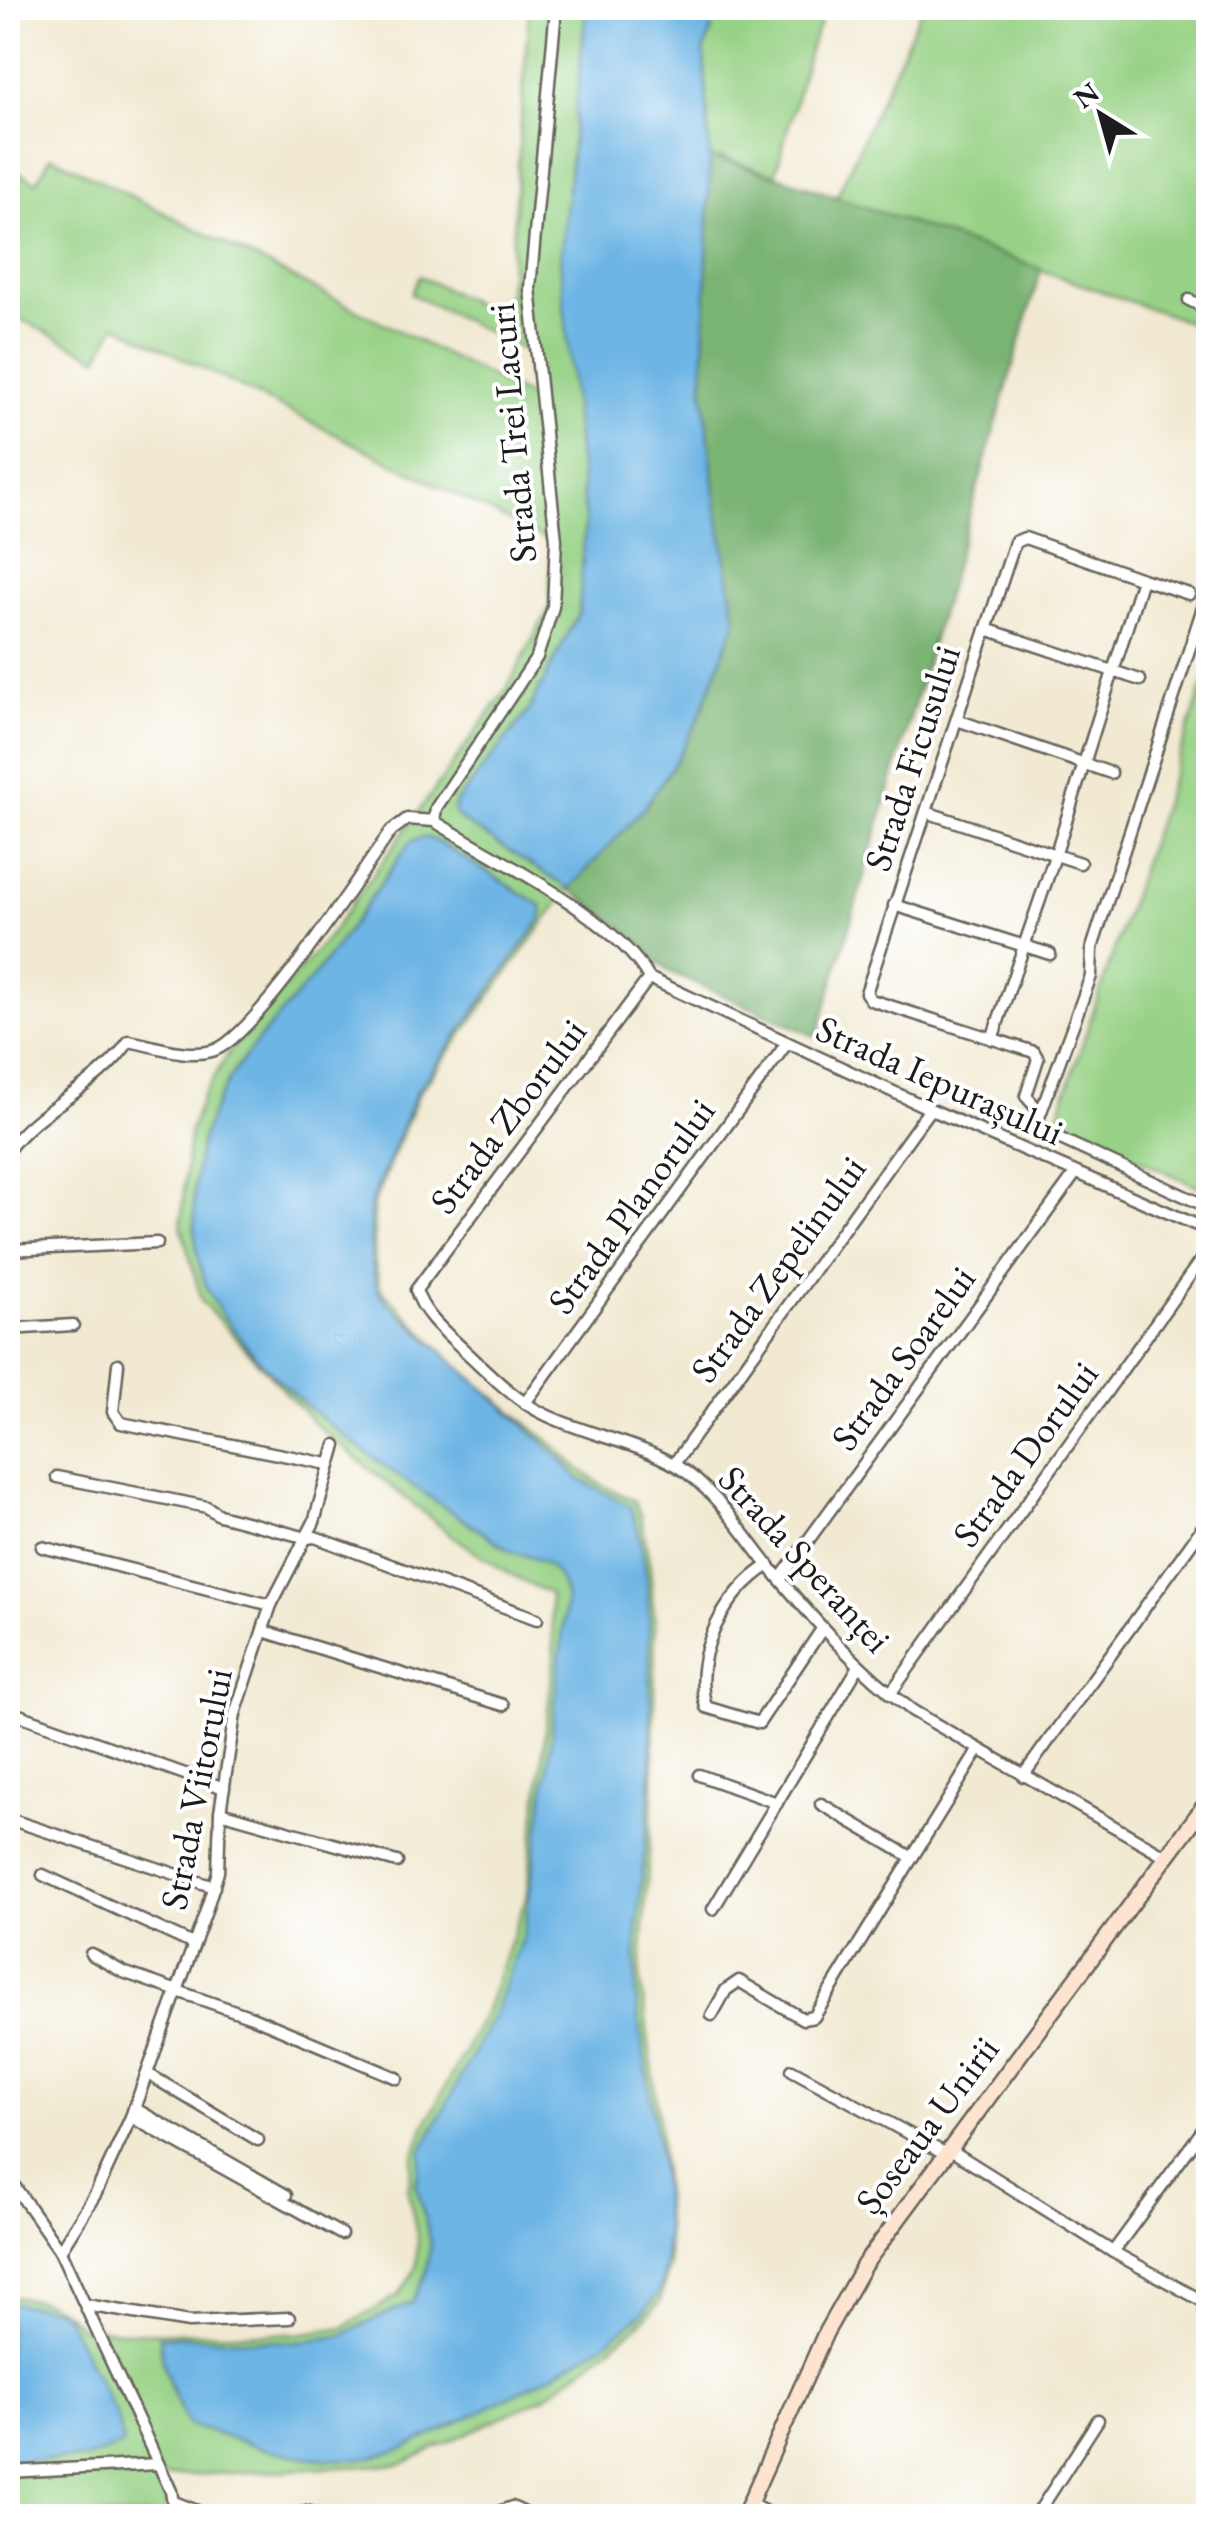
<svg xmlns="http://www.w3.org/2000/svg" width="1216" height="2524" viewBox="0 0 1216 2524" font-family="'EB Garamond',serif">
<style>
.green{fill:#98d286;stroke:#5a7751;stroke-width:2.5}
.forest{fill:#7ab473;stroke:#4b6848;stroke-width:2.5}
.water{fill:#6db5e5;stroke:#446880;stroke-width:2.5}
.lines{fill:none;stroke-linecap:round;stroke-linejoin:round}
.minor-casing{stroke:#67645b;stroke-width:15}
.secondary-casing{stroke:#67645b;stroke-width:19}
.minor{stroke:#fff;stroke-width:10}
.secondary{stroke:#fde4d1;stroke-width:14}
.labels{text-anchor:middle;stroke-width:8;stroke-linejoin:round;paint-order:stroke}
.street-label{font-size:38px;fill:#1c1c1c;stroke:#fff}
</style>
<rect width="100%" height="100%" fill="#fff"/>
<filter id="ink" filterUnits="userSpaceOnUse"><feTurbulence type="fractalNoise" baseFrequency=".01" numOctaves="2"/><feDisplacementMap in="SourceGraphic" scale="20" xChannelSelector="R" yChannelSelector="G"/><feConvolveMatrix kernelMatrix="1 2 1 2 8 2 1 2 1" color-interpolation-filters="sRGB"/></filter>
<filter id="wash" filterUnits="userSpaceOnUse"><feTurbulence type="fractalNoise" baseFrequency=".0048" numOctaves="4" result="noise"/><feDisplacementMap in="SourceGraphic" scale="40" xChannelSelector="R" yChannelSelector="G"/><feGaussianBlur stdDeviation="2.25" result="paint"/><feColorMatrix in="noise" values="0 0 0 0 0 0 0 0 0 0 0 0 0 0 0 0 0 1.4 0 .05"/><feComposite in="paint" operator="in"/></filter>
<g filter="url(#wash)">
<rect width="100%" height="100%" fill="#f1e9d1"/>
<g class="green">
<path d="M 529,8 L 826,8 L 810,48 L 775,175 L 721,157 L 720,243 L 744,623 L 694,744 L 606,856 L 569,889 L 419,1093 L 373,1205 L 375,1264 L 381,1289 L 457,1366 L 562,1452 C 583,1476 605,1488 634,1500 L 641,1518 L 650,1566 L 655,1626 L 653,1800 L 640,1976 L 659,2120 L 669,2265 L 660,2302 L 635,2328 L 545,2397 L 401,2464 L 154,2477 L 167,2503 L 165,2516 L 8,2516 L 8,2296 C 41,2300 57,2301 80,2327 L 133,2332 L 296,2334 L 344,2327 L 399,2295 L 416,2268 L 418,2239 L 408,2191 L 412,2161 L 424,2127 L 486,2010 L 526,1898 L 554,1658 L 550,1594 L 508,1573 L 451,1535 L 317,1426 L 202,1302 L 181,1225 L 189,1133 L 203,1096 L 231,1049 L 329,936 L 506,690 L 550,607 L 551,542 L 116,325 L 98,358 L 8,313 L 8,167 L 37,182 L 51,156 L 534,399 L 537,395 L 532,354 L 411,294 L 419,276 L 507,319 Z"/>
<polygon points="922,8 1208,8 1208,329 836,198"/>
<polygon points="1208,671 1208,772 1203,788 1208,791 1208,1191 1056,1122"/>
</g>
<polygon class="forest" points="710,157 775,175 1041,269 817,1037 668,971 632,935 569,889 644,808 674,764 699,717 735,621 716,502 703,388"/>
<g class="water">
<polygon points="586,8 719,8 704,52 710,157 703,388 716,502 736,620 699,717 674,764 644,808 569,889 459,819 454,812 456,802 528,712 579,612 585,522 560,262"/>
<path d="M 424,837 L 435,840 L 539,904 L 543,908 L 541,920 L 417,1091 L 370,1205 L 371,1257 L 377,1289 L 390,1305 L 558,1455 L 579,1479 L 630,1506 C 650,1560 650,1615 650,1671 C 650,1706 652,1742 651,1777 C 648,1848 633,1919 636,1990 C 636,2014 642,2040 646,2065 C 652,2111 678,2254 659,2291 C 632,2346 462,2419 403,2449 C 325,2475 262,2448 188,2425 C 174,2396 161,2369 160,2336 L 296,2342 L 340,2336 L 412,2302 L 425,2275 L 431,2243 L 416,2185 L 422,2150 L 495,2012 L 524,1932 L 549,1757 L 566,1600 C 561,1566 542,1559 512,1552 C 414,1486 272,1401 212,1298 C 189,1258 190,1176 204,1133 C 209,1117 218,1100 226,1085 C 244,1052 287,1008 312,978 C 347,934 378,887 410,842 Z"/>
<polygon points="8,2303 54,2309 65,2315 117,2417 123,2444 87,2459 8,2461"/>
</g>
</g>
<g filter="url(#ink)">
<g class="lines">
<g class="minor-casing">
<g id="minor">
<polyline points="1189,300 1208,309"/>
<polyline points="1208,592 1092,948 1091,976 1038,1120 1044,1131 1052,1135 1208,1207"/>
<polyline points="986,629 1140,680"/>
<polyline points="957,720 1111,773"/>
<polyline points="926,812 1080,863"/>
<polyline points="434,821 436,808 537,657 553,607 556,540 530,288 556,8"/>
<polyline points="894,905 1050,954"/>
<path d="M 649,978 L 416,1290 C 423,1314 445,1332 463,1349 C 489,1373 514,1400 546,1415 C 588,1435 635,1442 675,1465 C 713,1487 741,1531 768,1565 C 812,1618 857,1669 913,1711 L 1167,1857"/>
<polyline points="649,978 930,1109 1208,1230"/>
<polyline points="992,1039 1055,856 1142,579 1189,594"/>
<polyline points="1039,1111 1026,1096 1038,1059 1034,1052 871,1000 866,993 1015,542 1025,538 1142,579"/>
<path d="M 8,1150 C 43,1103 95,1091 129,1041 C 155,1046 186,1058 212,1051 C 253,1041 361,873 391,831 L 407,819 L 434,821 C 495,859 616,917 649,978"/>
<polyline points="8,1250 157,1243"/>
<polyline points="8,1329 73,1325"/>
<polyline points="118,1364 113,1412 121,1423 328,1464"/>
<polyline points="525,1403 787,1043"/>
<polyline points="674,1464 930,1109"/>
<polyline points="57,1477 207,1507 219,1515 307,1538 315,1537 537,1619"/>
<polyline points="42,1547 271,1605"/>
<path d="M 769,1565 C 725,1592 691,1655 706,1707 L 759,1723 L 822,1629"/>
<polyline points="780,1579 1075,1174"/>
<polyline points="263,1631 503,1705"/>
<polyline points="890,1694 1208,1250"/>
<polyline points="8,1711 224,1788"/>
<polyline points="699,1775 777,1803"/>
<polyline points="1023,1776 1208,1520"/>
<polyline points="821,1804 911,1857"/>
<polyline points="220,1812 397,1862"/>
<polyline points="18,1822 214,1887"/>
<polyline points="43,1875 193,1944"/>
<polyline points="713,1909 859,1666"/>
<polyline points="91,1954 123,1972 252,2017 397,2078"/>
<polyline points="712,2015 726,1990 739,1981 803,2019 814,2017 978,1751"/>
<polyline points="792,2070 946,2154"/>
<polyline points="148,2074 258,2140"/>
<polyline points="134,2108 286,2195"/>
<polyline points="131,2117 341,2234"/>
<polyline points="949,2149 1113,2252 1208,2304"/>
<polyline points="8,2177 60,2251 171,2491 175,2516"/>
<polyline points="60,2251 96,2193 131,2117 205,1914 218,1872 220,1812 235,1714 271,1605 314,1522 336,1445"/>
<polyline points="1113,2252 1208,2123"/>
<polyline points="86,2305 189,2322 289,2318"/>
<polyline points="8,2472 158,2464"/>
<polyline points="174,2502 210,2516"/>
<polyline points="750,2504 773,2516"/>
<polyline points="293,2516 306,2511 326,2516"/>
<polyline points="487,2516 512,2507 531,2516"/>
<polyline points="1036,2516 1098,2420"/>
<polyline points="1204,2516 1208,2506"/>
</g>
</g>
<g class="secondary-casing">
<polyline id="secondary" points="744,2516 826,2332 864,2265 1208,1801"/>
</g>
<use href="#minor" class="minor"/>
<use href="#secondary" class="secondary"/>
</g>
</g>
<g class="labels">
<g class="street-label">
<text transform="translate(512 433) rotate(-95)" y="13">Strada Trei Lacuri</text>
<text transform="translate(912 758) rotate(-72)" y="13">Strada Ficusului</text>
<text transform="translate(940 1080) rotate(24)" y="13">Strada Iepurașului</text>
<text transform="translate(508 1116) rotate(-53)" y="13">Strada Zborului</text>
<text transform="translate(631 1206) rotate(-54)" y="13">Strada Planorului</text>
<text transform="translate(778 1269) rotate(-54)" y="13">Strada Zepelinului</text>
<text transform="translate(903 1358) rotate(-54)" y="13">Strada Soarelui</text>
<text transform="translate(1025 1454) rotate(-54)" y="13">Strada Dorului</text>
<text transform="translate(805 1559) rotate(48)" y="13">Strada Speranței</text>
<text transform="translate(196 1789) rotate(-79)" y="13">Strada Viitorului</text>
<text transform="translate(927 2125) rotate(-53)" y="13">Șoseaua Unirii</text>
</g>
</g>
<rect width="1216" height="2524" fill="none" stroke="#fff" stroke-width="40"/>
<g transform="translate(1101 115) rotate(323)" stroke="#ffffff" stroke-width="8" paint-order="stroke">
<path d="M0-8L18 38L0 25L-18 38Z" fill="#1c1c1c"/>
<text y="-15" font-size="28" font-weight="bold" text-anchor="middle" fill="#1c1c1c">N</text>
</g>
</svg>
